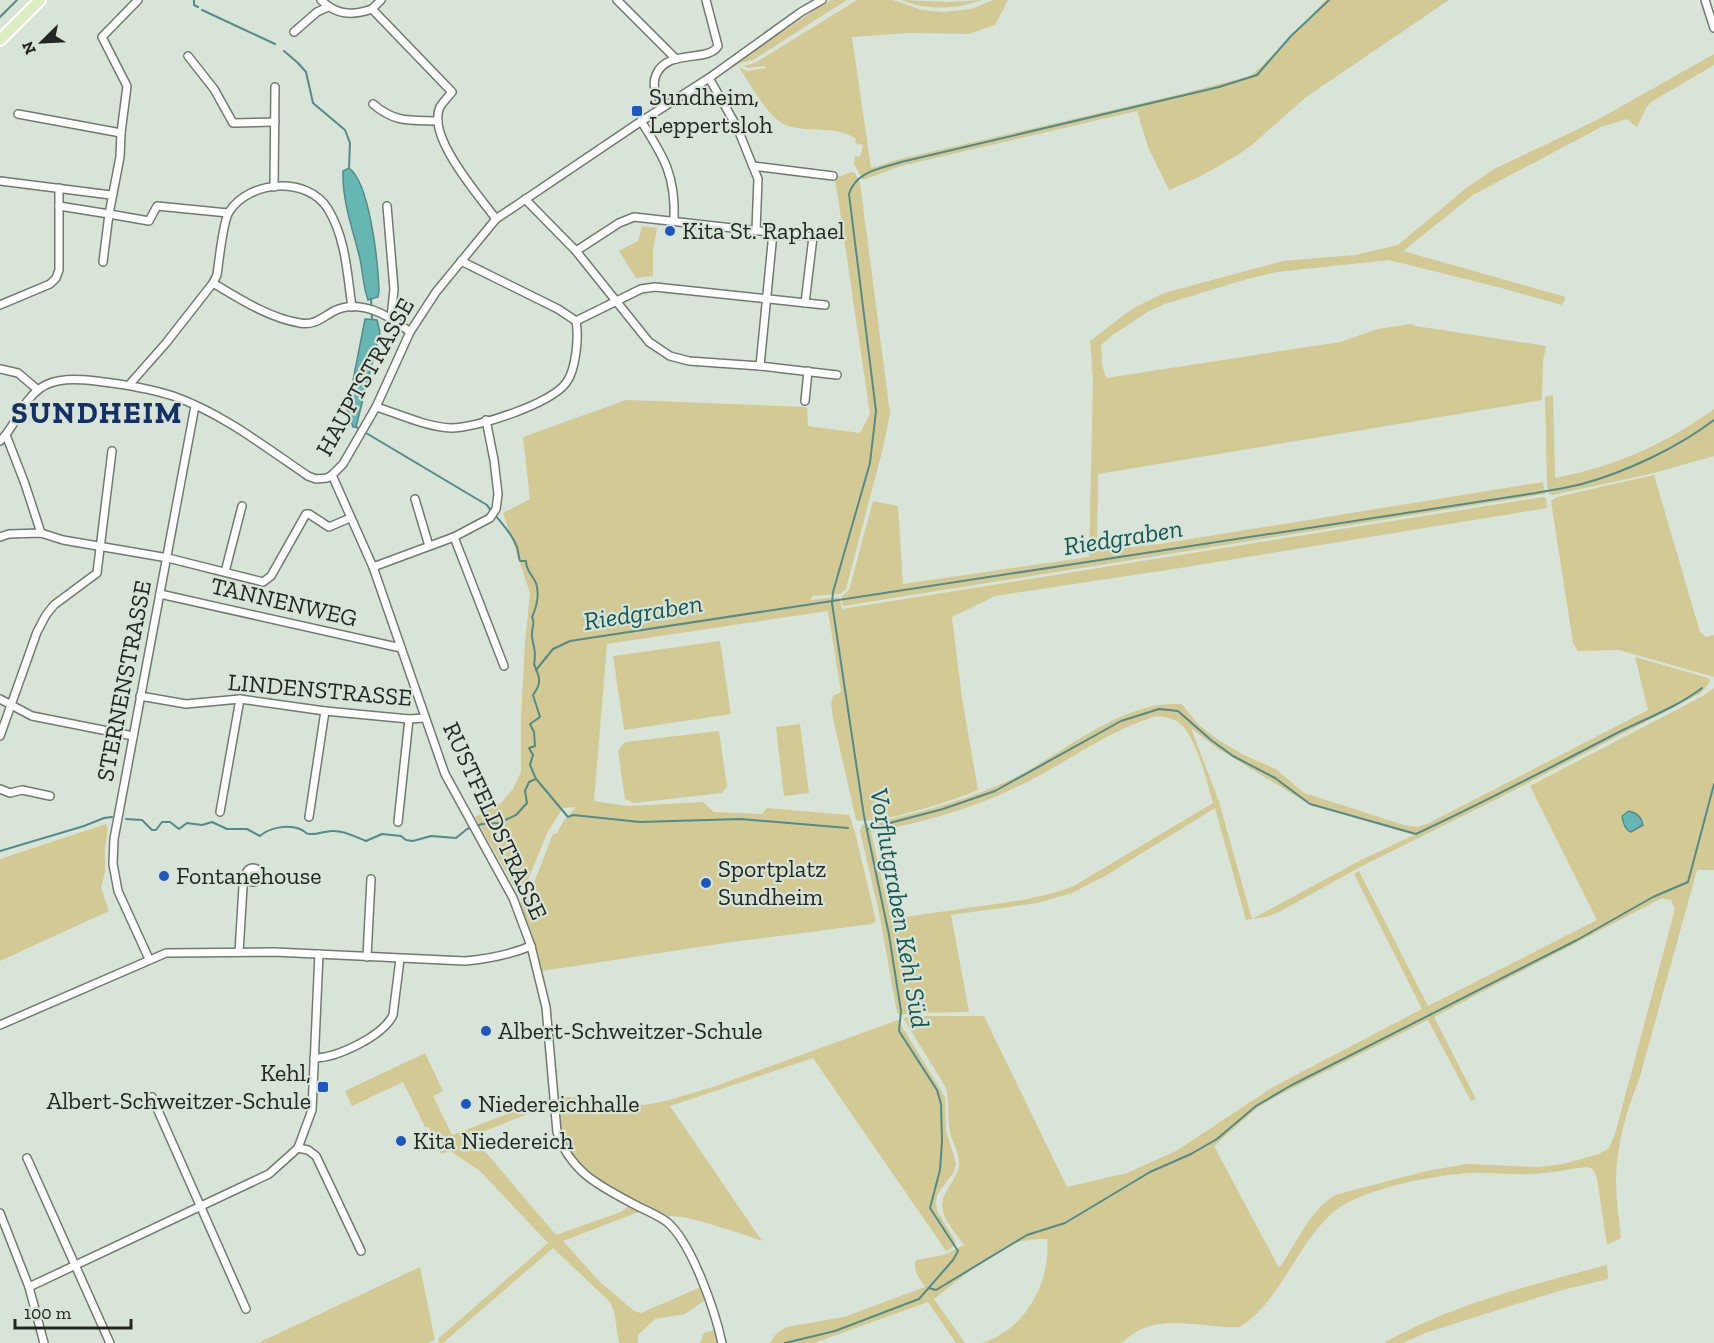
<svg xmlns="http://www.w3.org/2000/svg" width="1714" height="1343" viewBox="0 0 1714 1343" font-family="'Zilla Slab',serif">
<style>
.green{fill:#d2c995;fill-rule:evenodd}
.water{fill:#66b6b3;stroke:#528b88;stroke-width:1.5}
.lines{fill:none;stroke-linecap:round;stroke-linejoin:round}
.stream{stroke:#528b88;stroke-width:2}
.minor-casing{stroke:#707b70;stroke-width:10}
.primary-casing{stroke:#fff;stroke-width:14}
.minor{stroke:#fff;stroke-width:7}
.primary{stroke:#dfeec2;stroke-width:10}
.poi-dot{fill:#1e56c2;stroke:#d8e4d8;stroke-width:2}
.labels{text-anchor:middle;stroke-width:4.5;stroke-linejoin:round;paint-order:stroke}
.poi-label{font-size:24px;fill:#222722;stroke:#d8e4d8;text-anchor:start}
.street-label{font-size:24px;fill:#222722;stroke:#d8e4d8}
.water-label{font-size:26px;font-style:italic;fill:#125856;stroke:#d8e4d8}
.district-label{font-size:30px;font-weight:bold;letter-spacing:1.5px;fill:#143065;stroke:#d8e4d8}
</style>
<rect width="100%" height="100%" fill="#d8e4d8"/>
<g class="green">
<polygon points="831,0 847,0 753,60 740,63 731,68 769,39"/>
<path d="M 857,0 L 893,0 L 922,10 L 943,12 L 971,9 L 994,0 L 1008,0 L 995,25 L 969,34 L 910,33 L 852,37 L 871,168 L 900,159 L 1181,94 L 1250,76 L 1263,65 L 1326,0 L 1449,0 L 1306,97 L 1252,145 L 1236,156 L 1201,176 L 1169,190 L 1148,147 L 1137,111 L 901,166 L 863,180 L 854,164 L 855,156 L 860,157 L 863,145 L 855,143 L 856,139 C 833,122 796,138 775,118 C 764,108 748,81 739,67 L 747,71 L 766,68 L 764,66 L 749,68 L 743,66 L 755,63 Z"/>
<path d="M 901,0 L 949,2 L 982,0 C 956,10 926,10 901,0 Z"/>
<polygon points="1714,54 1714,65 1651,102 1646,108 1637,127 1627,119 1601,127 1473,195 1403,251 1566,297 1562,305 1498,287 1389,260 1277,272 1247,279 1165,304 1149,311 1114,334 1101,345 1102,364 1106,378 1340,342 1378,329 1411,324 1416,326 1546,346 1543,361 1542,400 1098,474 1097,551 1160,544 1543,482 1545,494 843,606 841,597 849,590 873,501 898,506 903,584 1089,557 1093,380 1090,341 1132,309 1164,293 1283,261 1355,255 1398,245 1465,189 1494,169 1599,119"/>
<path d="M 851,172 L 855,173 L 860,183 L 890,413 L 883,448 L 846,589 L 840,594 L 812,596 L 811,600 L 839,597 L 842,609 L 1543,497 L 1546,498 L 1547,508 L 1180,568 L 995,596 L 952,617 L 962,698 L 978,790 C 954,800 879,825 856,820 L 833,718 L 831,704 L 833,696 L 841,692 L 828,611 L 607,644 L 594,801 L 628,806 L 703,802 L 714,812 L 762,814 L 767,808 L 849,815 L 855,832 L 876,921 L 872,924 L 732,942 L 542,971 L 533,937 L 520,903 L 535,880 L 553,834 L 557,833 L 563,822 L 576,807 L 563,808 L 548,831 L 528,880 L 521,885 L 514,886 L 475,817 L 501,803 L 513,789 L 521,772 L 521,718 L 525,643 L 530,593 L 503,513 L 530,499 L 523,437 L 626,400 L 807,407 L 808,426 L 860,433 L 870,414 L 835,178 Z"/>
<polygon points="642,226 657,228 653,251 653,276 636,278 619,251 638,241"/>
<path d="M 1553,395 L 1555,478 C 1614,467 1666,444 1714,409 L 1714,456 L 1650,474 L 1552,495 L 1549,493 L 1547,486 L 1545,397 Z"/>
<polygon points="1654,475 1700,632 1706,637 1714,635 1714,677 1619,650 1578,651 1573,643 1551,501 1557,497"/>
<polygon points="720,641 731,714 624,730 613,656"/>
<path d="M 1635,657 L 1708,678 L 1710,682 L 1701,693 L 1497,799 L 1362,866 L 1279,912 L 1266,917 L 1246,920 L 1215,808 L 1105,876 L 1072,893 L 1037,903 L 951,915 L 969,1012 L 909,1013 L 901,1015 L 897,1013 L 879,912 L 860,831 L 862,825 C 914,815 973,799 1020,775 C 1061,753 1100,720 1146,708 C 1158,704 1170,704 1182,704 L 1198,724 L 1218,740 L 1244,755 L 1276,769 L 1304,793 L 1404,825 L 1417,827 L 1427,824 L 1648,710 ZM 1156,716 C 1165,717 1175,718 1182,725 C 1197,741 1207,782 1213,803 L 1072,887 L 1053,893 L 1023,900 L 891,919 L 871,832 C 928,822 981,806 1033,779 C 1074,757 1111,730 1156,716 ZM 1191,728 L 1217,748 L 1309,804 L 1414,835 L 1361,860 L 1252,919 L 1219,802 Z"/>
<path d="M 1714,688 L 1714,870 L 1697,870 L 1639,1080 C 1626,1111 1617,1144 1616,1178 C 1616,1198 1619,1219 1621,1238 L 1607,1245 L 1597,1178 L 1593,1169 L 1587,1167 C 1569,1169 1551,1173 1533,1174 C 1511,1175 1490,1172 1469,1173 C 1434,1175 1356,1190 1331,1214 C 1296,1246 1280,1302 1240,1327 C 1212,1329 1177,1318 1150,1326 C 1138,1329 1130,1336 1121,1343 L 982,1343 C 1026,1329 1051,1282 1047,1239 C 1041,1239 1034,1239 1028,1240 C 998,1244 958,1281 934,1299 L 965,1343 L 956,1343 L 928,1302 L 814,1343 L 770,1343 L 776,1334 L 786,1327 L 844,1317 L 925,1287 C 920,1278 912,1271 916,1260 L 944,1255 L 964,1245 C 953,1229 934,1211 946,1192 C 950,1184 957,1176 959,1167 C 961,1156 954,1147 951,1136 C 946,1120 951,1103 945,1086 L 903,1018 L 926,1016 L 984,1016 L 1067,1187 L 1127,1173 L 1176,1151 L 1273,1087 L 1422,1009 L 1354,874 L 1359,871 L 1428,1006 L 1597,920 L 1530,786 L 1703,696 ZM 1662,898 L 1671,900 L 1675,909 L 1615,1134 L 1609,1148 L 1599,1154 L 1563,1164 L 1539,1167 L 1467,1164 L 1426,1171 L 1335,1195 C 1308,1212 1297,1244 1279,1268 L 1214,1146 L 1257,1108 L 1279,1095 L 1428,1020 L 1471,1101 L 1476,1099 L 1434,1017 Z"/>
<polygon points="800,724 809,793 784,796 776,727"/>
<polygon points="719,731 727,786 722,793 634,803 625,799 618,751 625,742"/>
<polygon points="106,824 108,829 105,848 105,872 101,888 109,911 0,961 0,859"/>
<path d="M 898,1020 L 945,1097 L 946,1130 L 956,1164 L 954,1172 L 937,1195 L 936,1203 L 938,1213 L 955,1240 L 955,1246 L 946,1251 L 813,1058 L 670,1106 L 762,1241 C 737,1232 712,1224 687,1218 C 679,1216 671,1217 664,1215 C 638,1208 574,1167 564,1142 C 558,1128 559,1111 558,1096 L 644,1105 L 666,1101 L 713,1087 Z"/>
<polygon points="425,1053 443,1091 433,1096 452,1135 550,1098 551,1105 472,1136 556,1235 621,1212 630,1205 641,1211 563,1241 599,1281 634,1311 641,1313 701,1287 705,1300 685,1314 655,1319 638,1335 638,1343 619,1343 614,1311 610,1302 553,1248 443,1343 439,1343 438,1339 548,1243 480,1171 450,1151 441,1154 429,1127 425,1127 403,1082 352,1106 345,1091"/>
<path d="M 1607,1265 L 1608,1279 L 1562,1290 L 1507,1307 L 1425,1333 L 1403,1343 L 1384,1343 C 1453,1304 1531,1285 1607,1265 Z"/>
<polygon points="420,1267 435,1340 428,1343 258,1343"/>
<polygon points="717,1329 719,1343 700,1343 704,1333"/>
</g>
<g class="water">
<path d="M 349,168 C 370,183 378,263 379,290 L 378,297 L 368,300 C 363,286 363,273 360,259 C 353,230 342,201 343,171 Z"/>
<polygon points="365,319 377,320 380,332 356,427 353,427 347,411"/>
<path d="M 1629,811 C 1636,813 1642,817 1643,825 L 1631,832 C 1625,830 1623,823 1622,816 Z"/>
</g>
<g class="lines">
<g class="stream">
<polyline points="194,0 194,5 198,7"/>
<polyline points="202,10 275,44"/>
<polyline points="0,17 17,0"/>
<polyline points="284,51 298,63 306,72 313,103 345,130 350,143 349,168"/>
<polyline points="371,299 372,319"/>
<polyline points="356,427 487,505 491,511"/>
<path d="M 536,670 L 553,649 L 570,641 C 892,594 1214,541 1536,493 C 1551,490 1567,488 1582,484 C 1626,472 1677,448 1714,420"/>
<polyline points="537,780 568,817 573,815 640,822 740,819 848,828"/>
<path d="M 126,819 L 142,820 L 152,830 L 156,830 L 162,822 L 170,822 L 179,829 L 187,823 L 202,825 L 212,822 L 227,829 L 247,829 L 260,836 C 270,827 289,824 302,830 C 307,832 304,834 310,834 C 318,835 326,830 334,831 C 345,831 356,837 366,841 L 382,834 L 401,836 L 406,840 L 413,841 L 431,836 L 456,838 L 467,829 L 482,824 L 499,823 L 516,815 L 527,803 L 525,791 L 529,782 L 536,779 L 530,765 L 533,755 L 529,748 L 535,746 L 534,732 L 530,724 L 540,717 L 533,695 C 542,683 540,678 534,664 C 537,649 533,649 532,636 C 531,628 536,624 532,617 C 537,606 540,595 536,583 C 532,574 526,571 526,561 L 520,561 C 518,556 519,553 517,547 C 513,535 503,525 495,515"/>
<path d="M 867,829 L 943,809 L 995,791 L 1121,721 L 1159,709 L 1178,711 L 1211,740 L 1233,756 L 1275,778 L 1310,804 L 1416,834 C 1483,803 1548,769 1613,735 C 1642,720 1676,708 1702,688"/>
<polyline points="0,851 84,826 104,818 112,817"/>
<polyline points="929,1288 936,1290 1027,1235 1065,1223 1150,1172 1191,1154 1217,1139 1256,1106 1290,1086 1577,940 1653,897 1688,882 1714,784"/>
<path d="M 785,1343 L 835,1331 L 919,1299 L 953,1260 L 958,1251 L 930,1208 L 940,1170 L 942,1141 L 941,1104 L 937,1090 L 899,1031 L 901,1011 L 889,935 L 864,816 L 832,603 L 833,592 L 870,463 L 876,411 L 849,194 C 856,171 880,169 901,162 L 1219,87 L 1257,75 L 1291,36 L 1329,0"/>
</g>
<g class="minor-casing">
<g id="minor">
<path d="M 321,0 C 336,15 352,16 372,9 L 452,92 C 448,97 443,102 440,107 C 426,136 479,196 496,219"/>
<polyline points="617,0 676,59"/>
<polyline points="1705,0 1714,28"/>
<polyline points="372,9 381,0"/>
<polyline points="294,32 317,12 328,7"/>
<polyline points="188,56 214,89 233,123 275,122"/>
<polyline points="709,78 737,127 758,179 756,230"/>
<path d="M 373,104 C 395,123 410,120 438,121"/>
<path d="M 664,106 C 657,96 651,87 656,75 C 667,48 708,63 718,46 L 706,0"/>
<polyline points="18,114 121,133"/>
<path d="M 641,121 C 664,157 676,176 674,220"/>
<polyline points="753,166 833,176"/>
<polyline points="0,181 111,195"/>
<polyline points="274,187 275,87"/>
<polyline points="525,199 576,251 649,342 670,356 689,361 760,366 837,375"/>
<polyline points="59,206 109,214 120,157 121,133 127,86 102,37 138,0"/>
<polyline points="387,206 394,289 391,318"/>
<polyline points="576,251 619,223 634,217 813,237 805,303"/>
<polyline points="461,261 558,309 576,321 641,289 655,287 825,305"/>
<polyline points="103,262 109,214 149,221 157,206 228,213"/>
<path d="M 213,283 C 240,299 269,318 300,323 C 314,326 323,317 334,311 C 360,298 390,316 410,332"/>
<polyline points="0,305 50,284 56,278 59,270 59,188"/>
<polyline points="760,366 773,233"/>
<polyline points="0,369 18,373 38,390"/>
<path d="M 129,385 L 166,343 L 213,283 L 217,275 C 219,261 223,221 229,212 C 249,180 308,176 328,209 C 346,239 347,273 352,307"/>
<polyline points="805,401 808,371"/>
<path d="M 376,407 C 400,414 426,427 451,428 C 477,428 550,404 566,383 C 576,370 579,337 576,321"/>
<polyline points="6,435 25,484 41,533"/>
<path d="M 0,441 C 16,426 21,403 39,389 C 55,377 77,379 96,381 C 122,384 148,388 173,396 C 222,413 265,447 308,476 L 316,479 L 327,478 L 332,475 L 343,464 L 376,407 L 410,332 L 436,292 L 496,219 L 637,124 L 709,78 L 801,12 L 822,0"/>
<path d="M 332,475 L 373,567 L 445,774 L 513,898 L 531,946 L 546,1007 L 557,1132 C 571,1174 602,1187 639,1207 C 648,1211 659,1216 667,1222 C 692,1243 715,1311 722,1343"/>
<polyline points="415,499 429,546"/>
<polyline points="0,537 9,534 41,533 63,540 168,558 263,582 271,576 306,514 309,514 329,527 350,518"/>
<polyline points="454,537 504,666"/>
<polyline points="373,567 454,537 490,518 496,509 498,494 494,460 486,420"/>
<polyline points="225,572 242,506"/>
<polyline points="160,594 401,648"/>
<polyline points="140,696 186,704 240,699 325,711 409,719 425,718"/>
<polyline points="0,699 32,716 133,736"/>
<polyline points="0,736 37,632 46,615 54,605 97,573 112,451"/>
<polyline points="0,789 10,793 22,790 50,796"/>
<polyline points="220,812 240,699"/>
<polyline points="309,817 325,711"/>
<polyline points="398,822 409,719"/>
<circle cx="253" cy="875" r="7"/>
<polyline points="239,952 243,887 246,874"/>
<polyline points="367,957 371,879"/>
<polyline points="149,959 118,891 113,864 114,839 195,406"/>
<path d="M 0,1025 L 166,953 L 274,952 L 465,961 C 488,959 509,955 531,946"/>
<path d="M 314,1058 C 337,1058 383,1036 393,1015 L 400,959"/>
<polyline points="152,1097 246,1309"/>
<polyline points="298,1148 308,1150 316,1156 361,1251"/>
<polyline points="27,1158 110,1343"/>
<polyline points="0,1213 29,1287 44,1343"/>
<polyline points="29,1287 269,1174 298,1148 312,1110 319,954"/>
</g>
</g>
<g class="primary-casing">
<polyline id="primary" points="0,40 40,0"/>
</g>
<use href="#minor" class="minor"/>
<use href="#primary" class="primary"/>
</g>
<g class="poi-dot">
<rect x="631" y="105" width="12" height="12" rx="3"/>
<circle cx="670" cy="231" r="6"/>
<circle cx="164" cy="876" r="6"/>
<circle cx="706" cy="883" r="6"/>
<circle cx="486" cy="1031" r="6"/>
<rect x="317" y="1081" width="12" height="12" rx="3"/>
<circle cx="466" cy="1104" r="6"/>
<circle cx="401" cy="1141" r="6"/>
</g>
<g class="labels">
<g class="poi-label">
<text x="649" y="105">Sundheim,<tspan x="649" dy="28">Leppertsloh</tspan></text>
<text x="682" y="239">Kita St. Raphael</text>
<text x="718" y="877">Sportplatz<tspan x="718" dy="28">Sundheim</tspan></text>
<text x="176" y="884">Fontanehouse</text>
<text x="498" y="1039">Albert-Schweitzer-Schule</text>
<text x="311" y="1081" text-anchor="end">Kehl,<tspan x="311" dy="28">Albert-Schweitzer-Schule</tspan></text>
<text x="478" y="1112">Niedereichhalle</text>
<text x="413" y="1149">Kita Niedereich</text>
</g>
<g class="street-label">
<text transform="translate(365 377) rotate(-61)" y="8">HAUPTSTRASSE</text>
<text transform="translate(284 602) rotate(13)" y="8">TANNENWEG</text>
<text transform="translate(124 681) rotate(-79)" y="8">STERNENSTRASSE</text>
<text transform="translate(320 690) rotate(5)" y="8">LINDENSTRASSE</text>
<text transform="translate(495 821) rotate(65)" y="8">RUSTFELDSTRASSE</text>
</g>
<g class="water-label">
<text transform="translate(1123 537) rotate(-9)" y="9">Riedgraben</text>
<text transform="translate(643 612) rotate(-9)" y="9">Riedgraben</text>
<text transform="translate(900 908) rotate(80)" y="9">Vorflutgraben Kehl Süd</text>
</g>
<g class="district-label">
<text x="97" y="423">SUNDHEIM</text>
</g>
</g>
<g transform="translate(42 42) rotate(246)" stroke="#d8e4d8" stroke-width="4.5" paint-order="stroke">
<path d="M0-4.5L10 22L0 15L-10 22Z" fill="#222722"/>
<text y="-9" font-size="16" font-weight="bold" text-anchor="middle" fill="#222722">N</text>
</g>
<path d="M15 1319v9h116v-9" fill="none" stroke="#222722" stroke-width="3"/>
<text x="24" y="1319" font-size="18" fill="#222722" stroke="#d8e4d8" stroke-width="4.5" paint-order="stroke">100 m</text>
</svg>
